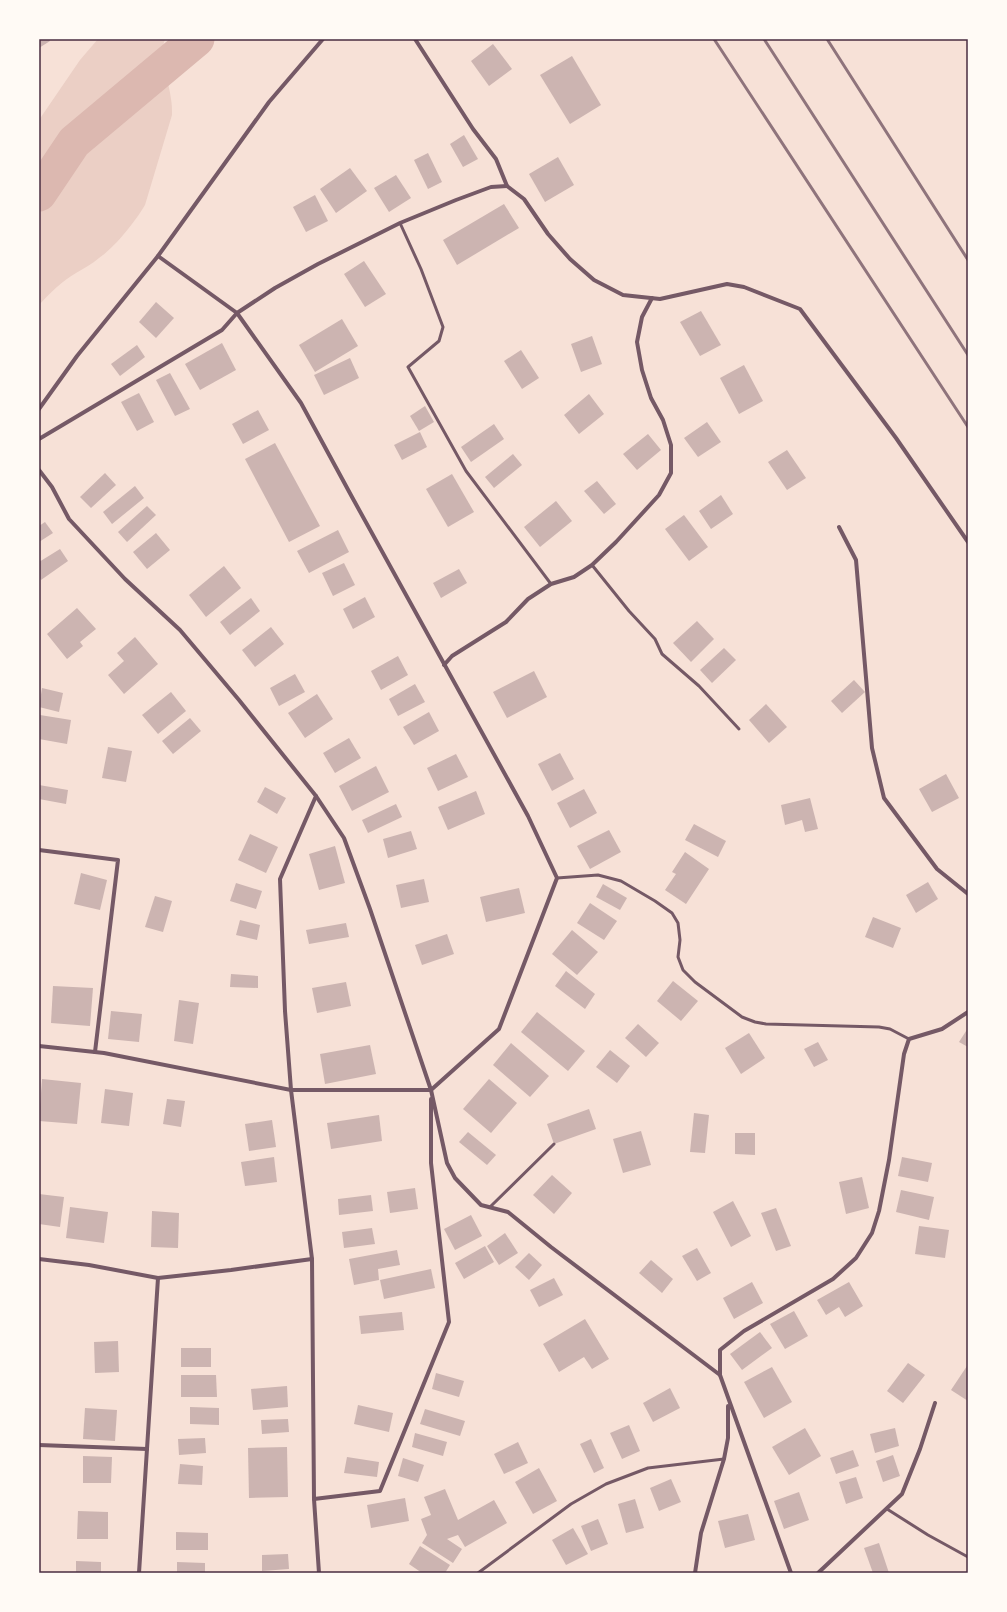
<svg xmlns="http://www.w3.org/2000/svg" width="1007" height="1612" viewBox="0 0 1007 1612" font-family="Roboto,sans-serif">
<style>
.green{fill:#ebcfc5}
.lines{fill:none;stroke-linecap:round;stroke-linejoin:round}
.river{stroke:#dcb8b0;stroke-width:35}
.building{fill:#ccb4b1}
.service{stroke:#755966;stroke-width:3}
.minor{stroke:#755966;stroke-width:4}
.rail{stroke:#8f747c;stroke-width:3}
.neatline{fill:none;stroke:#4a2c40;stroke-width:1.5}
</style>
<rect width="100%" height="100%" fill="#f7e1d7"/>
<path class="green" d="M 98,39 L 165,39 C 158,58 169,80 171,99 C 172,104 172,110 172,115 L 145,205 C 135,222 115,247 99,258 C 92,264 84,268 76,273 C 62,281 50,293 39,305 L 39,120 L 80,60 Z"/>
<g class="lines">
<polyline class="river" points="39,194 74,142 197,39"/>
</g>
<g class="building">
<polygon points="39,39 49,39 50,41 39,48"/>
<polygon points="493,44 512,69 489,86 471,61"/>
<polygon points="572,56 601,105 570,124 540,75"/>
<polygon points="464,135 478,159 463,167 450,144"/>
<polygon points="428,153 442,182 428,189 414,160"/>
<polygon points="558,157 574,185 545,202 529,174"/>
<polygon points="350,168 367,191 336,213 320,189"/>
<polygon points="396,175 411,198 389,212 374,188"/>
<polygon points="315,195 328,221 306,232 293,207"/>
<polygon points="504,204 519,228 457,265 443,240"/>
<polygon points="364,261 386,294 365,307 344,274"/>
<polygon points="156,302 174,318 156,338 139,322"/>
<polygon points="701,311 721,345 700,356 680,322"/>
<polygon points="342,319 358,346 315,372 299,345"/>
<polygon points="592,336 602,364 581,372 571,344"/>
<polygon points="222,343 236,370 200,390 185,364"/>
<polygon points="137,345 145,357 120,376 111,364"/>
<polygon points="521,350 539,378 522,389 504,361"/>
<polygon points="350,358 359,378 324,395 314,375"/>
<polygon points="744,365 763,401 739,414 720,378"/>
<polygon points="170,373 190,409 175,416 156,380"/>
<polygon points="139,393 154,422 137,431 121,402"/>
<polygon points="589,394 604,414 579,434 564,415"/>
<polygon points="425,406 434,422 419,431 410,416"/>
<polygon points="258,410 269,430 243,444 232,424"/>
<polygon points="707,422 721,442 698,457 684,438"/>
<polygon points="494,424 504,439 471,462 461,447"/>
<polygon points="420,432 427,447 402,460 394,445"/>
<polygon points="648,434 661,450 637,470 623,454"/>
<polygon points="275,443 320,526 289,542 245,459"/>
<polygon points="787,450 806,478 787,490 768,462"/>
<polygon points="513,454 522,465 494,488 485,477"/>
<polygon points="105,473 116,485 91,508 80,497"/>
<polygon points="452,474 474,512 448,527 426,489"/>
<polygon points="597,481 616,504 604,514 584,491"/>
<polygon points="135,486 144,498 112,524 103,512"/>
<polygon points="721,495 733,514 711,529 699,511"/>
<polygon points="556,501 572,521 540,547 524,527"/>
<polygon points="147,506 156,515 127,542 118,532"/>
<polygon points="684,515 708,547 689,561 665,529"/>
<polygon points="45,522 53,533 39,542 39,526"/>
<polygon points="338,530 349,552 309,573 297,551"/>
<polygon points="156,533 170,550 147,569 133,552"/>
<polygon points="60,549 68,561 41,580 39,576 39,562"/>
<polygon points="344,563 355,585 333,596 322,573"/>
<polygon points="224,566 241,588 206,617 189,595"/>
<polygon points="459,569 467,583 441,598 433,583"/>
<polygon points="365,597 375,617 353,629 343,609"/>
<polygon points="251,598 260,611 230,635 220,622"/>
<polygon points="77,608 96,629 80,642 83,646 67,659 47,634"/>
<polygon points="697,621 714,639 691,662 673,643"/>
<polygon points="271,627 284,644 255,667 242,650"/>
<polygon points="135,637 158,664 124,694 108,675 124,661 117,653"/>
<polygon points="724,648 736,660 712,683 700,670"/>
<polygon points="398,656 408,675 381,690 371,671"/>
<polygon points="534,671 547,697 507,718 493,692"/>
<polygon points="295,674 305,692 279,706 270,688"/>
<polygon points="854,680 865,692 842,713 831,701"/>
<polygon points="415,684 425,702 398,716 389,699"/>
<polygon points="42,688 63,693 59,712 39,707"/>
<polygon points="171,692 186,711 158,734 142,715"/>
<polygon points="317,694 333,719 305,738 288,713"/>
<polygon points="766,704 787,727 769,743 749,720"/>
<polygon points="429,712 439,731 414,745 403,727"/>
<polygon points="40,715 71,720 67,744 39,739"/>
<polygon points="190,718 201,731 173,754 162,741"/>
<polygon points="349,738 361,758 335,773 323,753"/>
<polygon points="108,747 132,751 126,782 102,778"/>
<polygon points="560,753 574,779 552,791 538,764"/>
<polygon points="456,754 468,777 438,791 427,768"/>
<polygon points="376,766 389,792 352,811 339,786"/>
<polygon points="946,774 959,798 932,812 919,789"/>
<polygon points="39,785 68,790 66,804 39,799"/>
<polygon points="265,787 286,798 277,814 257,802"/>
<polygon points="584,789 597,813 570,828 557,803"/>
<polygon points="476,791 485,814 448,830 438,807"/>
<polygon points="810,798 818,829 805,832 802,820 785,825 781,805"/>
<polygon points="396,804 402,817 368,833 362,820"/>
<polygon points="694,824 726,841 718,857 685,840"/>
<polygon points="609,830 621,852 590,869 577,846"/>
<polygon points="411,831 417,849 388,858 383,839"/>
<polygon points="250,834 278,847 266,873 238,860"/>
<polygon points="335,846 345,883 319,890 309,854"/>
<polygon points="685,852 709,869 686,904 665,890 676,874 672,872"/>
<polygon points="81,873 107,880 100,910 74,904"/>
<polygon points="424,879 429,902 401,908 396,885"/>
<polygon points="928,882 938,899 916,913 906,895"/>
<polygon points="236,883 262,891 256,909 230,901"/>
<polygon points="603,884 627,898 620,910 596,897"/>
<polygon points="519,888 525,913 486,922 480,897"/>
<polygon points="155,896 172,901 163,932 145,927"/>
<polygon points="590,903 617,921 604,940 577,923"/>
<polygon points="873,917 901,928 893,948 865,937"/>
<polygon points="240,920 260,925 257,940 236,935"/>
<polygon points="346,923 349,937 309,944 306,930"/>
<polygon points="572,930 598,952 577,975 552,954"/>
<polygon points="447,934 454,954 422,965 415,945"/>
<polygon points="566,971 595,994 585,1009 555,986"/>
<polygon points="231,974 258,976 258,988 230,987"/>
<polygon points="673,981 698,1001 681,1021 657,1001"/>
<polygon points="346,982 351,1006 317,1013 312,988"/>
<polygon points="53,986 93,988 90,1026 51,1023"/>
<polygon points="179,1000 199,1003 193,1044 174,1041"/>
<polygon points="111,1011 142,1014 139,1042 108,1039"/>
<polygon points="537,1012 585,1051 568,1071 521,1032"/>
<polygon points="638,1024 659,1043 646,1057 625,1038"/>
<polygon points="968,1028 968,1047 959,1042"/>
<polygon points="749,1033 765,1058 741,1074 725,1048"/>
<polygon points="818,1042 828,1060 814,1067 804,1049"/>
<polygon points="511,1043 549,1076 530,1097 493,1065"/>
<polygon points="370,1045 376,1074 325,1084 320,1054"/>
<polygon points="610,1050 630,1066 617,1083 596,1067"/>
<polygon points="42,1079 81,1083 77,1124 39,1121"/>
<polygon points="489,1079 517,1103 491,1133 463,1109"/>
<polygon points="105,1089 133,1093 129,1126 101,1123"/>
<polygon points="167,1099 185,1101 181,1127 163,1124"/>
<polygon points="589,1109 596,1129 554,1144 547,1124"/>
<polygon points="694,1113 709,1115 705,1153 690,1152"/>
<polygon points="379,1115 382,1141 331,1149 327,1123"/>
<polygon points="272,1120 276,1147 249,1151 245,1124"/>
<polygon points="641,1131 651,1165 623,1173 613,1139"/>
<polygon points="468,1132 496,1155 487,1165 459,1142"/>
<polygon points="735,1133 755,1133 755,1155 735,1154"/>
<polygon points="274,1157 277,1182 245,1186 241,1162"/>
<polygon points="902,1157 932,1163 928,1182 898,1176"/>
<polygon points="552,1175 572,1193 554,1214 533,1195"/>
<polygon points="862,1177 869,1208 846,1214 839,1182"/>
<polygon points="415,1188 418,1209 390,1213 387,1192"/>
<polygon points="901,1190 934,1197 929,1220 896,1212"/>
<polygon points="39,1194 64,1197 60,1227 39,1224"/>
<polygon points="371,1195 373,1211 339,1215 338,1199"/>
<polygon points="733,1201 751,1236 731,1247 713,1212"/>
<polygon points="70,1207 108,1212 104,1243 66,1238"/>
<polygon points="776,1208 791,1246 776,1251 761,1213"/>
<polygon points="152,1211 179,1213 178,1248 151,1247"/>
<polygon points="471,1215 482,1236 455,1250 444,1229"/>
<polygon points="919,1226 949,1230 945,1258 915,1254"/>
<polygon points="372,1228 375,1244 344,1248 342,1232"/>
<polygon points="505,1233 518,1253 499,1265 487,1246"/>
<polygon points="485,1246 494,1262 464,1279 455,1263"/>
<polygon points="697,1248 711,1273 697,1281 682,1256"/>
<polygon points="397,1250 400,1265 378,1269 379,1280 354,1285 349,1259"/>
<polygon points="529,1253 542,1265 529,1280 515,1267"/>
<polygon points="651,1260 673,1279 662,1293 639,1273"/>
<polygon points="431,1269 435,1288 384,1299 380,1280"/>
<polygon points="554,1278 563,1295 539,1307 530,1290"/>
<polygon points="752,1282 763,1303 734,1319 723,1298"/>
<polygon points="849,1282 863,1306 845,1317 839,1307 826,1315 817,1300"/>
<polygon points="794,1311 808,1336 785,1349 770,1324"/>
<polygon points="402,1312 404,1330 361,1334 359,1316"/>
<polygon points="585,1319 609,1359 592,1369 584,1357 559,1372 543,1344"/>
<polygon points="760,1332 772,1348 742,1370 730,1354"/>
<polygon points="118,1341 119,1372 95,1373 94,1342"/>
<rect x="181" y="1348" width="30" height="19"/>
<polygon points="908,1363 925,1375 903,1403 887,1391"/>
<polygon points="967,1366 968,1367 968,1401 951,1390"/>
<polygon points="772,1367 792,1402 764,1418 744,1382"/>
<polygon points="436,1373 464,1381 459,1397 432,1389"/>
<polygon points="181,1375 216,1375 217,1397 181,1397"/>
<polygon points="287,1386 288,1407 253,1410 251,1389"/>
<polygon points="670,1388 680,1408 653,1422 643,1403"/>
<polygon points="358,1405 393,1413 389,1432 354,1424"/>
<polygon points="190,1407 219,1408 219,1425 190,1424"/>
<polygon points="85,1408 117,1410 115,1441 83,1439"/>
<polygon points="425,1409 465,1421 460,1436 420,1424"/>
<polygon points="288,1419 289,1432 262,1434 261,1420"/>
<polygon points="629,1425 640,1451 622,1459 610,1433"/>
<polygon points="805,1428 821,1456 789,1475 772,1447"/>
<polygon points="895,1428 899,1446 875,1453 870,1434"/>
<polygon points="415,1433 447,1442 443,1456 412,1447"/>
<polygon points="205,1438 206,1453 179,1455 178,1439"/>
<polygon points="591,1439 604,1468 594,1473 580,1444"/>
<polygon points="518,1442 528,1463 504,1474 494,1454"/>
<polygon points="287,1447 288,1497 249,1498 248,1448"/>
<polygon points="853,1450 859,1466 836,1474 830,1458"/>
<polygon points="893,1455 900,1476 883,1482 876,1461"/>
<polygon points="83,1456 112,1457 111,1483 83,1483"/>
<polygon points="347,1457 379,1462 377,1477 344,1473"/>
<polygon points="403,1458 424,1465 418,1482 398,1476"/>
<polygon points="180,1464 203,1466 202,1485 178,1484"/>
<polygon points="539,1468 557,1501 533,1514 515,1482"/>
<polygon points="856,1477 863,1498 846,1504 839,1482"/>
<polygon points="671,1479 681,1502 659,1511 650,1488"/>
<polygon points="445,1489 458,1520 494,1500 507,1523 465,1547 458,1535 447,1539 462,1549 453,1563 422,1543 427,1535 421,1519 431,1515 424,1497"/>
<polygon points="799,1492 809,1520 784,1529 774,1501"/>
<polygon points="405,1498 409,1521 371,1528 367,1505"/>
<polygon points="635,1499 644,1528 626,1533 618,1504"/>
<polygon points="78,1511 108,1512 108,1539 77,1539"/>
<polygon points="748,1514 755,1540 725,1548 718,1521"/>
<polygon points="598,1519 608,1544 591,1551 581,1526"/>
<polygon points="573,1528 588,1554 566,1565 552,1540"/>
<polygon points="176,1532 208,1533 208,1550 176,1550"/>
<polygon points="879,1543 889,1573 873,1573 864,1548"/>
<polygon points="420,1546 450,1565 445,1573 422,1573 409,1564"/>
<polygon points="288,1554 289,1569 262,1571 262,1555"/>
<polygon points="76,1561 101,1562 101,1573 76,1573"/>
<polygon points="177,1562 205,1563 205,1573 177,1573"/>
</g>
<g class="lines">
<g class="service">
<polyline points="400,223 421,269 443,327 439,341 408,367 466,471 551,584"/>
<polyline points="592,565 629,611 655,639 662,654 699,686 739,729"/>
<polyline points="557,878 598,875 621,881 655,901 672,913 678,923 680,940 678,957 683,970 695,982 742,1017 755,1022 766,1024 879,1027 890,1029 909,1039"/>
<polyline points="490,1207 554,1144"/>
<polyline points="887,1509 928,1535 968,1557"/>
<polyline points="478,1573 571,1504 606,1484 648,1468 724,1459"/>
</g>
<g class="minor">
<polyline points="415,39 473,129 496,159 507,186 524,199 548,234 570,259 594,280 623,295 660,299 727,284 744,287 800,309 896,438 968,542"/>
<polyline points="158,256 237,313 301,403 352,497 528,816 557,878 499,1029 431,1090 447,1163 455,1178 481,1205 508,1212 551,1247 720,1375 791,1573"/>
<polyline points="39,409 77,356 158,256 269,102 323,39"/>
<polyline points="39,439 222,330 237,313 275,288 318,264 400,223 456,200 491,187 507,186"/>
<polyline points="39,470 52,487 69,519 125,579 180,630 239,700 316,796 280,879 285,1011 291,1090 312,1259 314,1499 319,1573"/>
<polyline points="839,527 856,560 872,748 884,798 937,869 968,894"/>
<polyline points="444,665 452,656 506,622 528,599 551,584 574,577 592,565 616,542 659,495 671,473 671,445 663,420 651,398 642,370 637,342 642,317 652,298"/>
<polyline points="39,850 118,860 95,1052"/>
<polyline points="39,1046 104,1053 291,1090 431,1090 370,909 344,838 316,796"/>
<polyline points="39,1259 89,1265 158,1278 231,1270 312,1259"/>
<polyline points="720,1375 720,1350 744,1331 833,1279 856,1258 872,1233 879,1211 889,1160 904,1054 909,1039 942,1029 968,1012"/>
<polyline points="39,1445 147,1449"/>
<polyline points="314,1499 380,1491 449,1322 431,1163 431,1099"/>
<polyline points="139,1573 158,1278"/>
<polyline points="695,1573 701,1533 724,1459 728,1438 728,1406"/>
<polyline points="818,1573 902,1494 920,1449 935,1403"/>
</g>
<g class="rail">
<polyline points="714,39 968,427"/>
<polyline points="764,39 968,355"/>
<polyline points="827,39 968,260"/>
</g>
</g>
<rect width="1007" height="1612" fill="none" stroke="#fffaf5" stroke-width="80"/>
<rect x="40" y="40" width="927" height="1532" class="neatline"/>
</svg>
